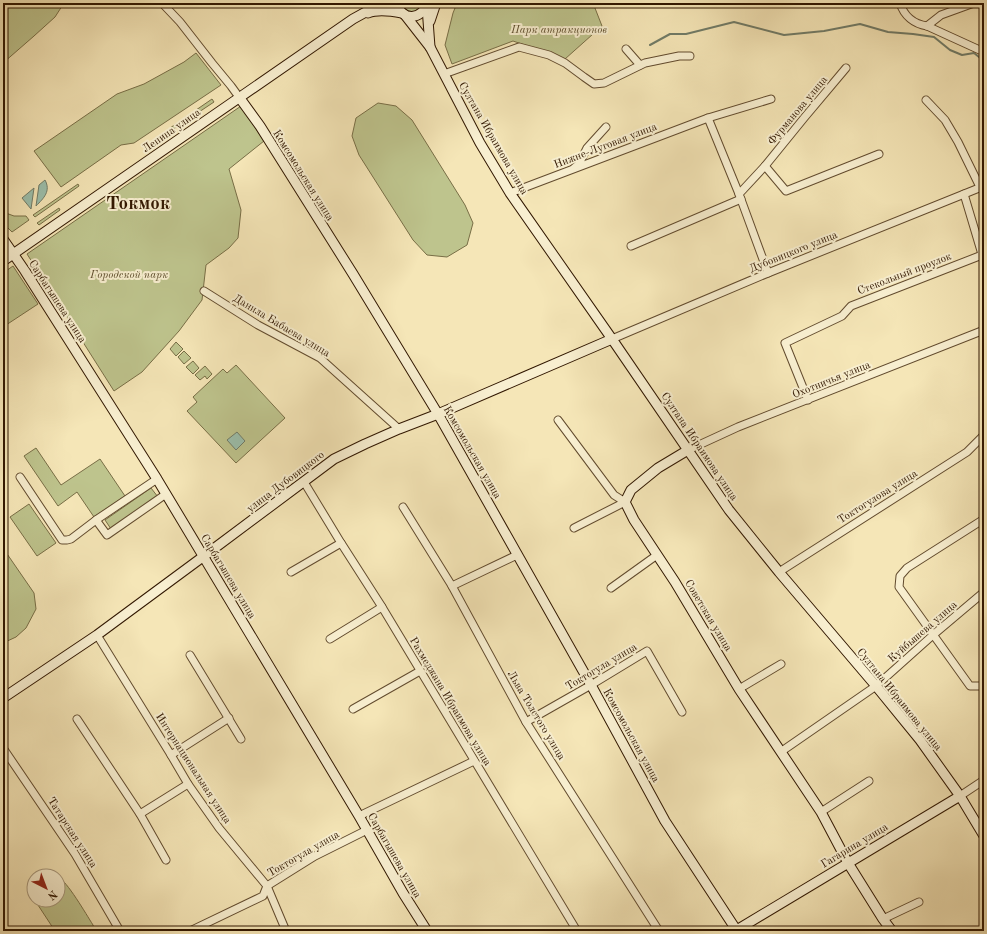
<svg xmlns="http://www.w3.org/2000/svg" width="987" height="934" viewBox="0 0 987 934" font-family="'Old Standard TT',serif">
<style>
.green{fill:#bec48d;stroke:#786e46}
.water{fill:#9cc0ad;stroke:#717c68}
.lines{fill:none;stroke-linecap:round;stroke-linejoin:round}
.stream{stroke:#717c68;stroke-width:2}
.street-casing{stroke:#624b2e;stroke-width:9}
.secondary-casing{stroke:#311700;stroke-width:11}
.street{stroke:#f8efd0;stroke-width:7}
.secondary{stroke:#f8efd0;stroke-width:9}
.labels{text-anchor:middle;stroke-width:4;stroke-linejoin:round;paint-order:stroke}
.park-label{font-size:11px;font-style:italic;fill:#5b4b2a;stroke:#f8efd0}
.street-label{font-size:11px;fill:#311700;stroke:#f8efd0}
.town-label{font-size:19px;font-weight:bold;fill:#311700;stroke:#f8efd0}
</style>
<rect width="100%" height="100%" fill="#f5e6b7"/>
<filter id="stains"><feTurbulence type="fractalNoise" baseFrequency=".005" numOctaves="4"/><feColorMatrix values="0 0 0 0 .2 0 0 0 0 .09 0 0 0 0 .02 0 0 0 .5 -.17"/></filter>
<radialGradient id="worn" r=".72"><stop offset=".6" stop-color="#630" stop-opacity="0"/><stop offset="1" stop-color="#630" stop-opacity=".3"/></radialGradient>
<g class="green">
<polygon points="9,3 64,3 55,17 34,36 3,63 3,15"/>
<path d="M 400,3 L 422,3 C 420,10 410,16 404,9 C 402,7 402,5 400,3 Z"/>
<polygon points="457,3 593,3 602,26 565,59 513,41 452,64 445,45 453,13"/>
<polygon points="196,53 221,85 134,143 121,145 61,187 34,151 117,94 144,84 184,62"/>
<polygon points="212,99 214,102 172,130 170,128"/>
<polygon points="378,103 396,106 412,120 465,205 473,223 467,245 447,257 427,255 413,240 359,155 352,136 356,118"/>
<polygon points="241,106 264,141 229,169 241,210 238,238 229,248 206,265 202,300 179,331 142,372 114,391 27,254"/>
<polygon points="78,184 79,186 35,217 33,215"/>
<polygon points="59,208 60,210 39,225 37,223"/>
<polygon points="3,212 14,216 26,216 29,220 12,232 3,223"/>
<polygon points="13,266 38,304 3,327 3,273"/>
<polygon points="176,342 183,349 176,356 170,349"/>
<polygon points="184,351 191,358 184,364 178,357"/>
<polygon points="193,361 199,368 193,374 186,367"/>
<polygon points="236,365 285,418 236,463 187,411 197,402 193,397 223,369 227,373"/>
<polygon points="205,366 212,374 207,379 205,376 200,380 195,375"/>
<polygon points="36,448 61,485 100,459 125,496 94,517 77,492 58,506 24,456"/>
<polygon points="151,488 158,497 111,529 105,520"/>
<polygon points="29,504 56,543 37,556 10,517"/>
<polygon points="3,548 34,593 36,609 26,628 16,637 3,643"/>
<path d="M 58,877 C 67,881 86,914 93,925 L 95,931 L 55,931 L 36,902 L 36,900 L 58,900 Z"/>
</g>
<g class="water">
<path d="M 45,180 C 51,191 44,198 36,206 L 39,185 Z"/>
<polygon points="34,188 31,209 22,198"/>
<polygon points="237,432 245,441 236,450 227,440"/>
</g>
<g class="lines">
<polyline class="stream" points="650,45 670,34 686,34 734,22 784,35 824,31 860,24 888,32 913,34 934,37 950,50 962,55 974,53 984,61"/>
<g class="street-casing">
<g id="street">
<polyline points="162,3 180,22 212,63 231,86 239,97"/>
<path d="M 900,3 C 904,16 914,24 927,26 L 984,52"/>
<polyline points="927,26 941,15 974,3"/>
<polyline points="626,49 640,65"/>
<polyline points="444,74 519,47 549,55 565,63 584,77 594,84 604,83 645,63 679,56 690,56"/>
<polyline points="926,100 945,120 958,142 980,187"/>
<polyline points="708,118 739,194"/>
<polyline points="765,166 786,191 879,154"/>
<polyline points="574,168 579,164 587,148 606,127"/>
<polyline points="510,193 708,118 771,99"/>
<polyline points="964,194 984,261"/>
<polyline points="631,246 741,199"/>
<polyline points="768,273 739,194 765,166 804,118 846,68"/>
<polyline points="204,291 258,325 320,358 399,429"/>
<polyline points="612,339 768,273 984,186"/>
<polyline points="808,400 785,343 842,316 851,306 982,255"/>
<polyline points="558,420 614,495 625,502 574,528"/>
<polyline points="688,450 738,427 984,330"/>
<polyline points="20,477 62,540 67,540 71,539 96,520 157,479"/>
<polyline points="304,482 341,543 382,607 577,931"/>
<polyline points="403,507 452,586 526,722 659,931"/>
<polyline points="984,519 907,568 900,576 899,587 970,686 984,686"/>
<polyline points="96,520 107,535 166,494"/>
<polyline points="291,572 341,543"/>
<polyline points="779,572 967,452 984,435"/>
<polyline points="452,586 517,555"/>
<polyline points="611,588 657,555"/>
<polyline points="97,635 171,755 188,784 219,828 267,886 286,931"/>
<polyline points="330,639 382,607"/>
<polyline points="190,655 241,739"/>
<polyline points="739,689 781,664"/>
<polyline points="353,709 420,671"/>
<polyline points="77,719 140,814 166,860"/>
<polyline points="526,722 591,685 647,651 682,712"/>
<polyline points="3,748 75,854 120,931"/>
<polyline points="782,751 876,686 933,635 984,592"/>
<polyline points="171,755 229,718"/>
<polyline points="960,796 984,780"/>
<polyline points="821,812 869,781"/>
<polyline points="140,814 188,784"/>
<polyline points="359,816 474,761"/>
<polyline points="883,919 919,902"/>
<polyline points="190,931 263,896 267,886 315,856 367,830"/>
</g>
</g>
<g class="secondary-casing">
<g id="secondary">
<path d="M 396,3 C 403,22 421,20 428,3"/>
<polyline points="427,7 430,47"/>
<path d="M 368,13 C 378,9 391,11 402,13"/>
<polyline points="405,15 430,47 480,143 510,193 612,339 729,510 779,572 876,686 920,740 960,796 984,836"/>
<polyline points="430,21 436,3"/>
<polyline points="239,97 260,126 353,274 438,414 591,685 665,821 737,931"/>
<polyline points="3,239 25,271 157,479 359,816 403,893 427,931"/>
<polyline points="3,261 353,19 382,3"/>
<polyline points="688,450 658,468 631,490 625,502 634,520 675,582 739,689 821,812 848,863 883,919 892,931"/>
<polyline points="3,698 97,635 204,556 334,459 365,444 399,429 438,414 612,339"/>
<polyline points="735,931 960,796"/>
</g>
</g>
<use href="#street" class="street"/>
<use href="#secondary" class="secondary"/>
</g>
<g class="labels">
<g class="park-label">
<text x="559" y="33">Парк атракционов</text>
<text x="129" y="278">Городской парк</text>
</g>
<g class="street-label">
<text transform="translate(797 110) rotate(-50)" y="4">Фурманова улица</text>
<text transform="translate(171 130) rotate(-35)" y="4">Ленина улица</text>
<text transform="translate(494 138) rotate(60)" y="4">Султана Ибраимова улица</text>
<text transform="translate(605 145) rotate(-21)" y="4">Нижне-Луговая улица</text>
<text transform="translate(304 175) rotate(58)" y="4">Комсомольская улица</text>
<text transform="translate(793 251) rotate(-22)" y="4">Дубовицкого улица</text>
<text transform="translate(904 273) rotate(-21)" y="4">Стекольный проулок</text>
<text transform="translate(58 301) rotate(57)" y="4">Сарбагышева улица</text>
<text transform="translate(282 325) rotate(31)" y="4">Данила Бабаева улица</text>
<text transform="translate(831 379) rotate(-22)" y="4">Охотничья улица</text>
<text transform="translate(700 446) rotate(56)" y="4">Султана Ибраимова улица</text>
<text transform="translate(473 452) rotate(60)" y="4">Комсомольская улица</text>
<text transform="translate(285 481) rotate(-37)" y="4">улица Дубовицкого</text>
<text transform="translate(877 496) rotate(-32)" y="4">Токтогулова улица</text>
<text transform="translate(229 576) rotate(59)" y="4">Сарбагышева улица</text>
<text transform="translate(709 615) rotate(59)" y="4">Советская улица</text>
<text transform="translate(922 631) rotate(-41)" y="4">Куйбышева улица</text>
<text transform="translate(601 666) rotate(-31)" y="4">Токтогула улица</text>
<text transform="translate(900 699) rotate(51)" y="4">Султана Ибраимова улица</text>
<text transform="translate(451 701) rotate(59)" y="4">Рахмеджана Ибраимова улица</text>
<text transform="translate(537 715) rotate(59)" y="4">Льва Толстого улица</text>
<text transform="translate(632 735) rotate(61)" y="4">Комсомольская улица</text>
<text transform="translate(194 768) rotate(57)" y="4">Интернациональная улица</text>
<text transform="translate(73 832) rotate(57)" y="4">Татарская улица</text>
<text transform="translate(854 845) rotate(-31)" y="4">Гагарина улица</text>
<text transform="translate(303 853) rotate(-30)" y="4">Токтогула улица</text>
<text transform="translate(395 855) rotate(60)" y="4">Сарбагышева улица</text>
</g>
<g class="town-label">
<text x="138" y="209">Токмок</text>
</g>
</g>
<rect width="987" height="934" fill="none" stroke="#f5e6b7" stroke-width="16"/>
<rect x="4" y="4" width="979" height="926" fill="none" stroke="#311700" stroke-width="2"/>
<rect x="8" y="8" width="971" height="918" fill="none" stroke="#311700"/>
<g transform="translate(46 888) rotate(138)"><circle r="19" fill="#f8efd0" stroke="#a8997d"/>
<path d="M0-3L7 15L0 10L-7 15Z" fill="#8f2418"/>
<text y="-6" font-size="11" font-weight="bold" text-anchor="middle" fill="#311700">N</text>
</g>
<rect width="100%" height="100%" filter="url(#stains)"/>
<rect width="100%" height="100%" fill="url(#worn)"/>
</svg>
